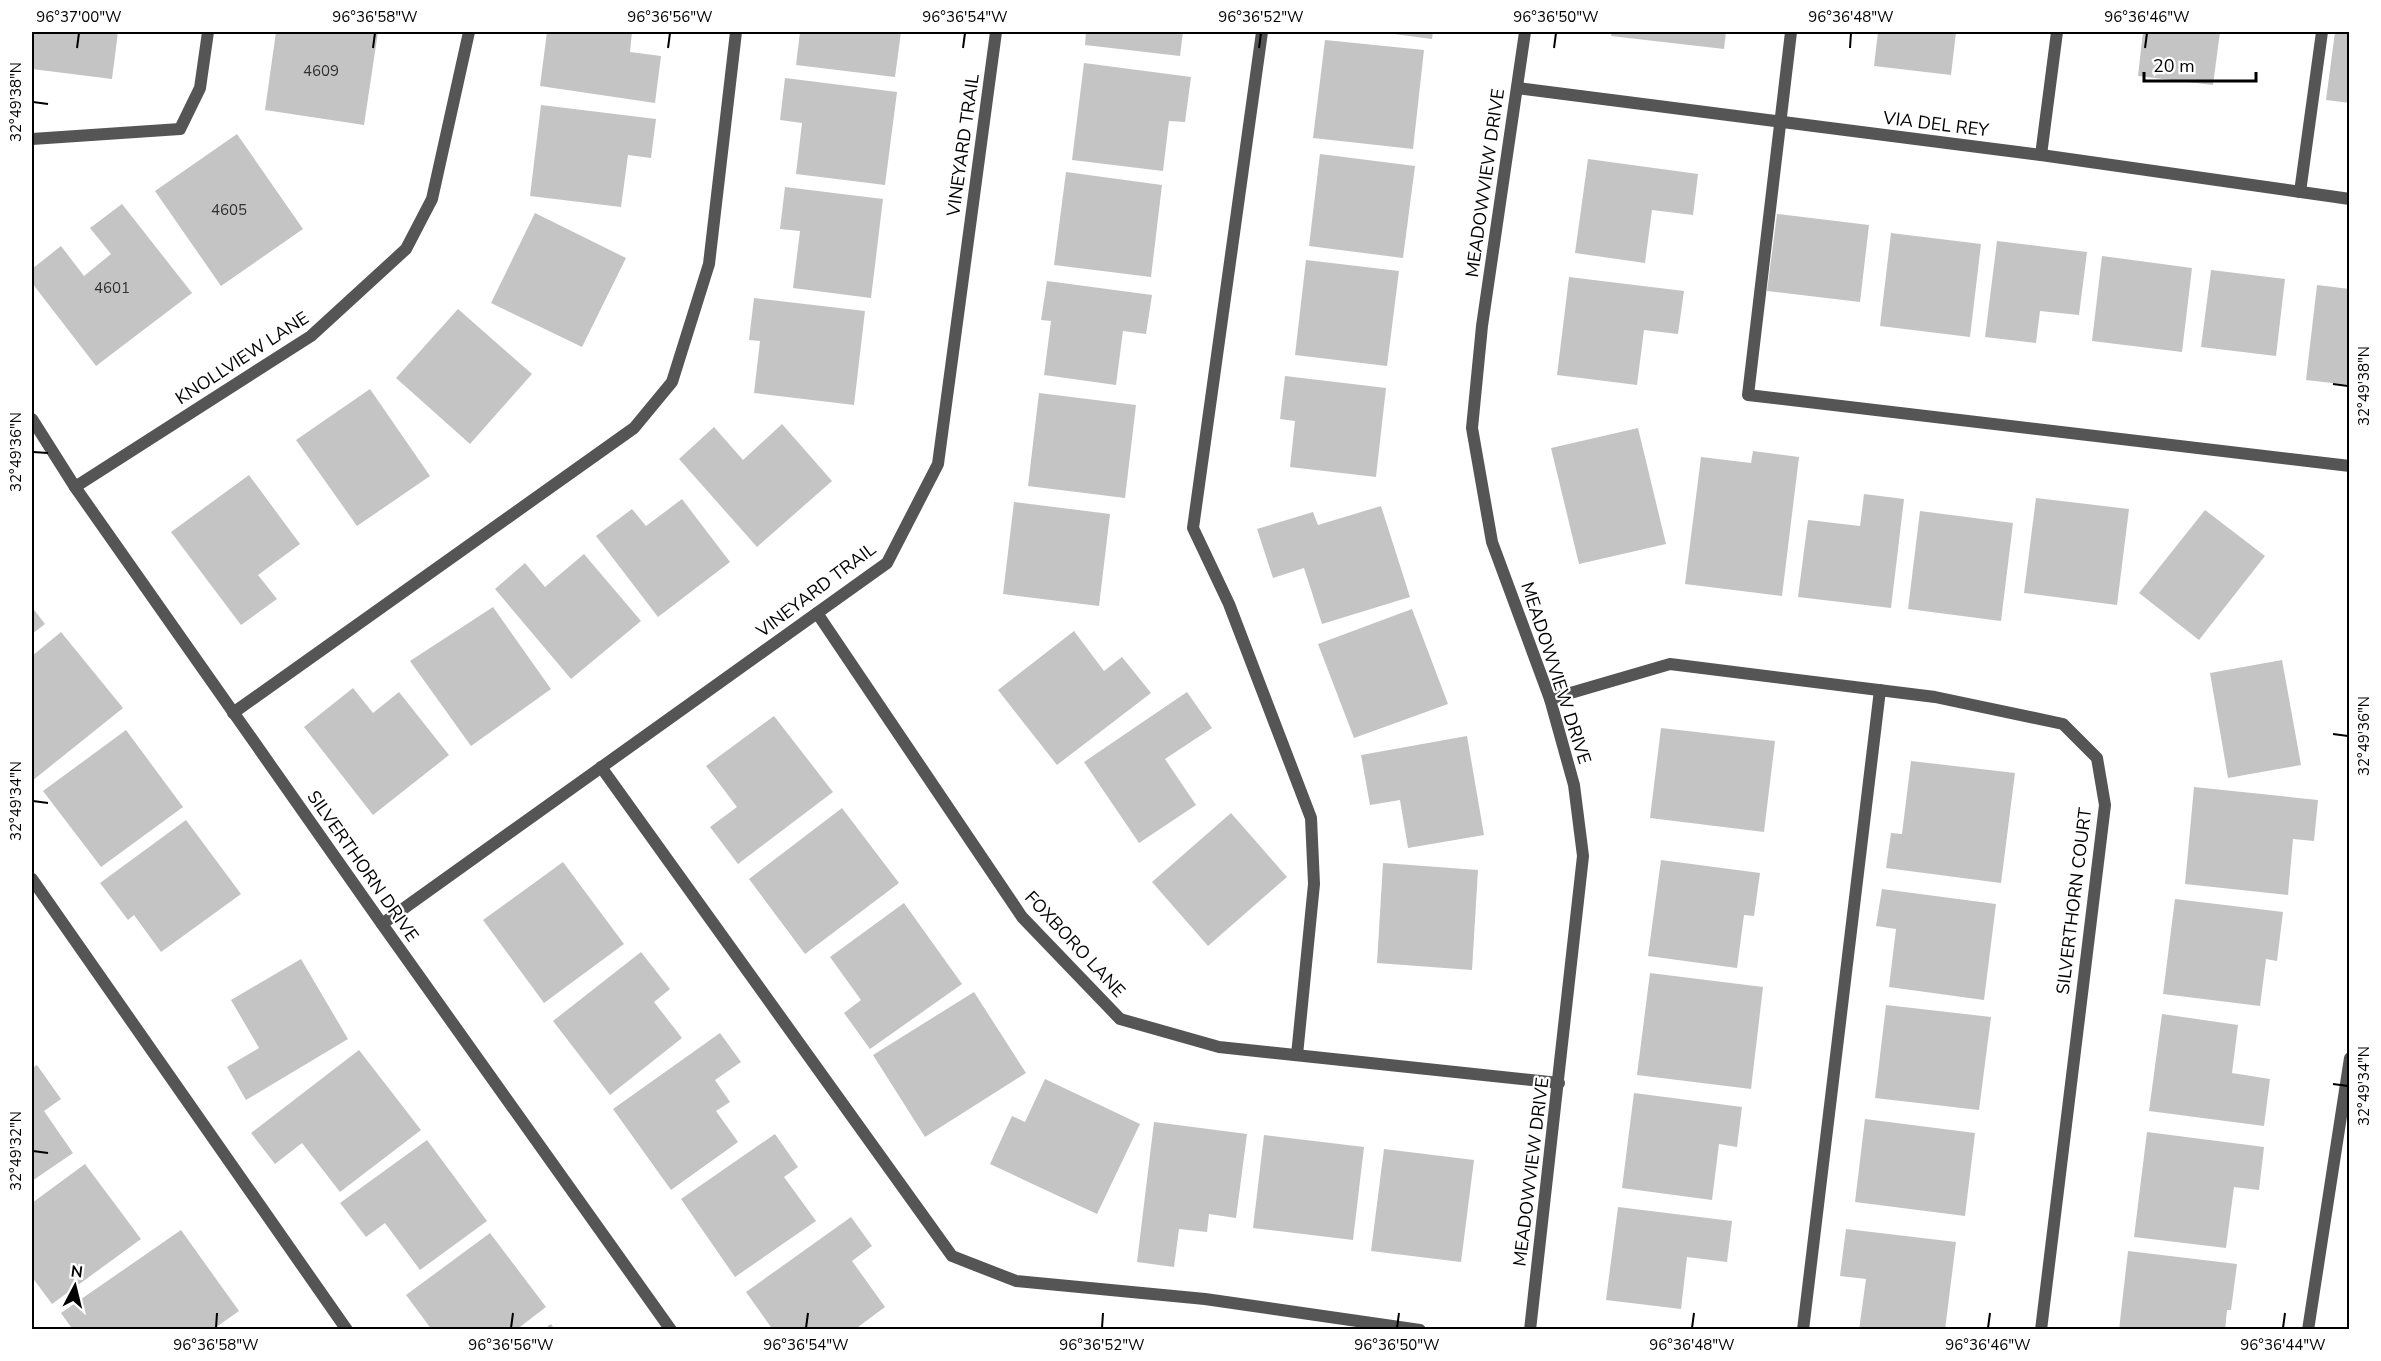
<svg xmlns="http://www.w3.org/2000/svg" width="2381" height="1361" viewBox="0 0 2381 1361" font-family="'Nunito Sans',sans-serif">
<style>
.building{fill:#c4c4c4}
.lines{fill:none;stroke-linecap:round;stroke-linejoin:round}
.service{stroke:#555;stroke-width:12}
.minor{stroke:#555;stroke-width:12}
.ticks{fill:none;stroke:#000;stroke-width:2}
.labels{text-anchor:middle;stroke-width:4.5;stroke-linejoin:round;paint-order:stroke}
.number-label{font-size:15px;fill:#313131}
.street-label{font-size:18px;fill:#000;stroke:#fff}
.neatline{fill:none;stroke:#000;stroke-width:2}
.ticks-label{font-size:15px;text-anchor:middle;fill:#000}
</style>
<rect width="100%" height="100%" fill="#fff"/>
<g class="building">
<polygon points="32,32 118,32 112,79 32,69"/>
<polygon points="276,32 378,32 364,125 265,110"/>
<polygon points="547,32 632,32 630,52 661,56 655,103 540,86"/>
<polygon points="800,32 901,32 895,77 796,65"/>
<polygon points="1086,32 1183,32 1180,56 1085,45"/>
<polygon points="1379,32 1433,32 1432,39"/>
<polygon points="1612,32 1726,32 1724,49 1611,36"/>
<polygon points="1878,32 1956,32 1951,75 1874,66"/>
<polygon points="2143,32 2220,32 2213,85 2138,76"/>
<polygon points="2335,32 2350,32 2350,103 2326,100"/>
<polygon points="1325,40 1424,50 1413,149 1313,138"/>
<polygon points="1084,63 1191,77 1185,122 1169,121 1163,171 1072,160"/>
<polygon points="785,78 897,92 885,185 796,174 802,123 780,120"/>
<polygon points="541,105 656,119 651,158 628,155 621,207 530,196"/>
<polygon points="237,134 303,229 221,286 155,191"/>
<polygon points="1320,154 1415,166 1403,258 1309,246"/>
<polygon points="1588,159 1698,174 1693,215 1652,210 1645,263 1575,253"/>
<polygon points="1066,172 1162,185 1151,277 1054,265"/>
<polygon points="785,187 883,199 871,298 793,288 800,231 780,229"/>
<polygon points="122,204 192,293 96,366 32,283 32,269 61,246 84,276 111,254 90,228"/>
<polygon points="535,213 626,258 582,347 491,303"/>
<polygon points="1777,214 1869,225 1860,302 1767,291"/>
<polygon points="1891,233 1981,244 1970,337 1880,326"/>
<polygon points="1997,241 2087,252 2079,315 2040,311 2036,343 1985,337"/>
<polygon points="2102,256 2192,268 2182,352 2092,341"/>
<polygon points="1306,260 1399,271 1387,366 1295,355"/>
<polygon points="2211,270 2285,279 2276,356 2201,347"/>
<polygon points="1569,277 1684,291 1678,334 1644,330 1637,385 1557,375"/>
<polygon points="1047,281 1152,295 1146,334 1123,331 1116,385 1044,375 1051,321 1041,320"/>
<polygon points="2317,285 2350,289 2350,385 2306,380"/>
<polygon points="754,298 865,311 854,405 754,393 760,341 749,340"/>
<polygon points="458,309 532,374 470,444 396,378"/>
<polygon points="1285,376 1386,388 1376,477 1290,467 1295,421 1280,419"/>
<polygon points="370,389 430,476 357,526 296,440"/>
<polygon points="1039,393 1136,405 1125,498 1028,486"/>
<polygon points="782,424 832,481 757,547 679,459 714,427 743,460"/>
<polygon points="1638,428 1666,544 1579,564 1551,448"/>
<polygon points="1753,451 1799,457 1782,596 1685,584 1701,457 1751,463"/>
<polygon points="249,475 300,544 258,575 277,599 241,625 171,532"/>
<polygon points="1864,494 1904,499 1891,608 1798,597 1808,520 1860,526"/>
<polygon points="2036,498 2129,509 2117,605 2024,593"/>
<polygon points="682,499 730,562 658,617 596,536 632,509 646,526"/>
<polygon points="1014,502 1110,514 1099,606 1003,594"/>
<polygon points="1381,506 1410,597 1322,624 1304,568 1273,578 1257,529 1313,512 1318,525"/>
<polygon points="2205,510 2265,556 2199,640 2139,593"/>
<polygon points="1920,511 2013,523 2001,621 1908,609"/>
<polygon points="584,554 641,621 571,679 495,589 525,563 545,587"/>
<polygon points="32,607 45,624 32,634"/>
<polygon points="493,607 551,689 471,746 410,661"/>
<polygon points="1412,609 1448,704 1354,738 1318,644"/>
<polygon points="1074,631 1104,671 1122,657 1151,693 1057,765 998,690"/>
<polygon points="61,632 123,708 32,781 32,656"/>
<polygon points="2282,660 2301,765 2228,778 2210,673"/>
<polygon points="353,688 373,713 399,692 449,755 373,815 304,727"/>
<polygon points="1187,692 1212,728 1165,759 1196,805 1139,843 1084,762"/>
<polygon points="774,716 833,792 738,864 710,827 737,807 706,766"/>
<polygon points="1661,728 1775,741 1764,832 1650,818"/>
<polygon points="126,730 183,807 101,867 43,791"/>
<polygon points="1467,736 1484,835 1408,848 1400,800 1370,805 1361,755"/>
<polygon points="1911,761 2015,773 2001,883 1886,868 1891,833 1902,834"/>
<polygon points="2194,787 2318,800 2314,841 2293,839 2288,895 2185,884"/>
<polygon points="842,808 899,883 805,954 749,879"/>
<polygon points="1231,813 1287,877 1208,946 1152,882"/>
<polygon points="186,820 241,894 161,952 134,915 128,920 100,883"/>
<polygon points="1661,860 1760,873 1754,916 1744,915 1737,968 1648,956"/>
<polygon points="563,862 624,944 544,1003 483,920"/>
<polygon points="1383,863 1478,870 1472,970 1377,963"/>
<polygon points="1882,889 1996,904 1984,1000 1889,987 1896,929 1876,926"/>
<polygon points="2175,899 2283,912 2277,961 2266,959 2260,1006 2163,994"/>
<polygon points="904,903 962,984 870,1049 844,1013 861,1000 830,957"/>
<polygon points="641,952 670,989 654,1002 682,1038 610,1095 553,1021"/>
<polygon points="301,959 348,1039 246,1100 227,1067 259,1048 231,1000"/>
<polygon points="1650,973 1763,987 1751,1089 1637,1075"/>
<polygon points="974,992 1026,1073 925,1137 873,1055"/>
<polygon points="1886,1005 1991,1017 1979,1110 1875,1098"/>
<polygon points="2162,1014 2238,1025 2232,1073 2270,1079 2264,1126 2149,1111"/>
<polygon points="720,1033 741,1062 715,1080 730,1102 716,1111 738,1142 671,1190 613,1109"/>
<polygon points="359,1050 421,1130 340,1192 302,1143 275,1164 251,1133"/>
<polygon points="37,1065 61,1099 44,1111 73,1153 32,1181 32,1068"/>
<polygon points="1045,1079 1140,1124 1097,1214 990,1164 1012,1116 1025,1122"/>
<polygon points="1634,1093 1742,1107 1737,1147 1719,1144 1712,1200 1622,1188"/>
<polygon points="1865,1119 1975,1133 1965,1216 1855,1202"/>
<polygon points="1154,1122 1247,1134 1236,1218 1209,1214 1207,1232 1179,1229 1174,1267 1137,1262"/>
<polygon points="2147,1132 2264,1147 2259,1190 2234,1187 2226,1248 2134,1237"/>
<polygon points="775,1134 798,1167 784,1177 816,1221 735,1277 681,1199"/>
<polygon points="1264,1135 1364,1147 1353,1240 1253,1228"/>
<polygon points="427,1140 487,1221 420,1270 385,1223 366,1237 340,1203"/>
<polygon points="1384,1149 1474,1160 1461,1262 1371,1251"/>
<polygon points="85,1164 141,1239 52,1304 32,1277 32,1203"/>
<polygon points="1618,1207 1732,1221 1727,1262 1687,1257 1681,1309 1606,1300"/>
<polygon points="851,1217 872,1246 852,1261 885,1307 854,1330 773,1330 746,1292"/>
<polygon points="1846,1229 1956,1242 1945,1330 1859,1330 1866,1279 1840,1276"/>
<polygon points="181,1230 239,1311 212,1330 73,1330 61,1313"/>
<polygon points="490,1233 546,1307 516,1330 432,1330 406,1295"/>
<polygon points="2128,1251 2237,1264 2231,1310 2227,1310 2225,1330 2119,1330"/>
<polygon points="551,1324 555,1330 543,1330"/>
</g>
<g class="lines">
<g class="service">
<polyline points="1262,32 1193,528 1229,604 1311,818 1314,884 1297,1055"/>
<polyline points="1791,32 1748,395 2350,466"/>
<polyline points="32,139 180,129 200,88 208,32"/>
<polyline points="2300,192 2322,32"/>
<polyline points="233,713 634,428 672,382 709,264 736,32"/>
<polyline points="601,767 952,1256 1016,1281 1205,1299 1420,1330"/>
<polyline points="32,879 347,1330"/>
<polyline points="1803,1330 1880,690"/>
<polyline points="2308,1330 2350,1058"/>
</g>
<g class="minor">
<polyline points="1525,32 1482,326 1472,428 1492,542 1550,699 1574,785 1583,856 1530,1330"/>
<polyline points="1517,88 2041,155 2350,199"/>
<polyline points="2041,155 2057,32"/>
<polyline points="32,419 75,487 382,924 671,1330"/>
<polyline points="75,487 311,336 406,249 432,199 469,32"/>
<polyline points="817,613 1022,917 1120,1019 1219,1047 1559,1083"/>
<polyline points="1550,699 1670,664 1935,697 2063,724 2097,758 2105,805 2041,1330"/>
<polyline points="382,924 887,563 938,464 996,32"/>
</g>
</g>
<path class="ticks" d="M 77,48 L 79,33M 373,48 L 375,33M 668,48 L 670,33M 963,48 L 965,33M 1259,48 L 1261,33M 1554,48 L 1556,33M 1850,48 L 1851,33M 2145,48 L 2147,33M 33,102 L 48,104M 2333,384 L 2348,386M 33,452 L 48,453M 2333,734 L 2348,736M 33,801 L 48,803M 2333,1084 L 2348,1086M 33,1151 L 48,1153M 216,1328 L 217,1313M 511,1328 L 513,1313M 806,1328 L 808,1313M 1102,1328 L 1103,1313M 1397,1328 L 1399,1313M 1692,1328 L 1694,1313M 1988,1328 L 1990,1313M 2283,1328 L 2285,1313"/>
<g class="labels">
<g class="number-label">
<text x="321" y="76">4609</text>
<text x="229" y="215">4605</text>
<text x="112" y="293">4601</text>
</g>
<g class="street-label">
<text transform="translate(1936 124) rotate(7)" y="6">VIA DEL REY</text>
<text transform="translate(963 145) rotate(-82)" y="6">VINEYARD TRAIL</text>
<text transform="translate(1485 183) rotate(-82)" y="6">MEADOWVIEW DRIVE</text>
<text transform="translate(242 358) rotate(-33)" y="6">KNOLLVIEW LANE</text>
<text transform="translate(816 590) rotate(-37)" y="6">VINEYARD TRAIL</text>
<text transform="translate(1556 673) rotate(72)" y="6">MEADOWVIEW DRIVE</text>
<text transform="translate(363 866) rotate(55)" y="6">SILVERTHORN DRIVE</text>
<text transform="translate(2074 901) rotate(-83)" y="6">SILVERTHORN COURT</text>
<text transform="translate(1075 944) rotate(47)" y="6">FOXBORO LANE</text>
<text transform="translate(1531 1172) rotate(-83)" y="6">MEADOWVIEW DRIVE</text>
</g>
</g>
<rect width="2381" height="1361" fill="none" stroke="#ffffff" stroke-width="66"/>
<g transform="translate(75 1286) rotate(7)" stroke="#ffffff" stroke-width="4.5" paint-order="stroke">
<path d="M0-4.5L10 22L0 15L-10 22Z" fill="#000000"/>
<text y="-9" font-size="16" font-weight="bold" text-anchor="middle" fill="#000000">N</text>
</g>
<path d="M2144 72v9h112v-9" fill="none" stroke="#000000" stroke-width="3"/>
<text x="2153" y="72" font-size="18" fill="#000000" stroke="#ffffff" stroke-width="4.5" paint-order="stroke">20 m</text>
<rect x="33" y="33" width="2315" height="1295" class="neatline"/>
<g class="ticks-label">
<text x="79" y="22">96°37'00"W</text>
<text x="375" y="22">96°36'58"W</text>
<text x="670" y="22">96°36'56"W</text>
<text x="965" y="22">96°36'54"W</text>
<text x="1261" y="22">96°36'52"W</text>
<text x="1556" y="22">96°36'50"W</text>
<text x="1851" y="22">96°36'48"W</text>
<text x="2147" y="22">96°36'46"W</text>
<text transform="translate(16 102) rotate(-90)" y="5">32°49'38"N</text>
<text transform="translate(2364 386) rotate(-90)" y="5">32°49'38"N</text>
<text transform="translate(16 452) rotate(-90)" y="5">32°49'36"N</text>
<text transform="translate(2364 736) rotate(-90)" y="5">32°49'36"N</text>
<text transform="translate(16 801) rotate(-90)" y="5">32°49'34"N</text>
<text transform="translate(2364 1086) rotate(-90)" y="5">32°49'34"N</text>
<text transform="translate(16 1151) rotate(-90)" y="5">32°49'32"N</text>
<text x="216" y="1350">96°36'58"W</text>
<text x="511" y="1350">96°36'56"W</text>
<text x="806" y="1350">96°36'54"W</text>
<text x="1102" y="1350">96°36'52"W</text>
<text x="1397" y="1350">96°36'50"W</text>
<text x="1692" y="1350">96°36'48"W</text>
<text x="1988" y="1350">96°36'46"W</text>
<text x="2283" y="1350">96°36'44"W</text>
</g>
</svg>
